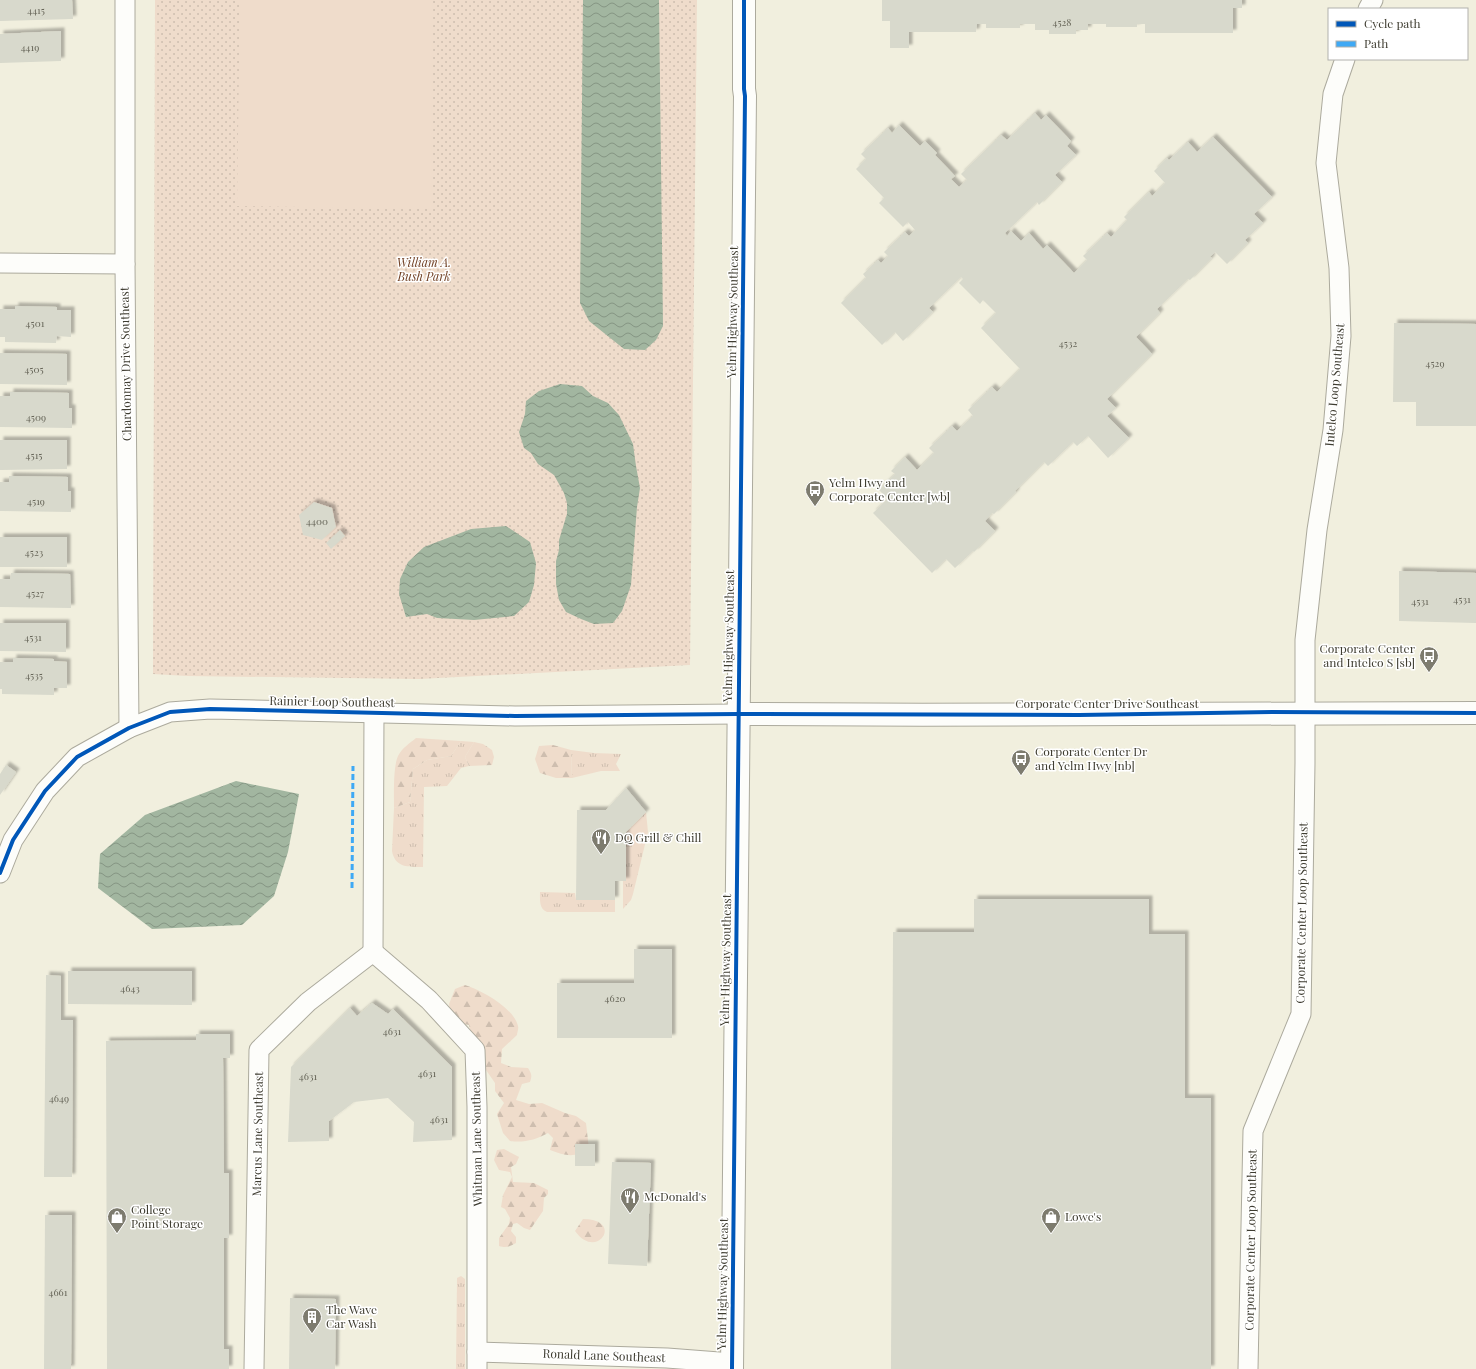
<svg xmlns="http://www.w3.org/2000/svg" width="1476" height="1369" viewBox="0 0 1476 1369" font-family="'Playfair Display',serif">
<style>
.grass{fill:url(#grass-tufts)}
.forest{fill:url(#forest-firs)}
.park{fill:url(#park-dots)}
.pitch{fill:#efdccb}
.water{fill:url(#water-waves)}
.building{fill:#d8d9cc;filter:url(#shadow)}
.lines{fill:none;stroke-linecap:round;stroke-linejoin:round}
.street-casing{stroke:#acaa9d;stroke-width:21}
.secondary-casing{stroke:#acaa9d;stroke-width:24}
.street{stroke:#fdfdfa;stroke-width:19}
.secondary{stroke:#fdfdfa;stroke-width:22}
.quiet{stroke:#3fa9f5;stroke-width:3;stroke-dasharray:6 3;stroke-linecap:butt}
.cycleway-casing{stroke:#fff;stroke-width:6}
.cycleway{stroke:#0057b8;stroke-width:4}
.labels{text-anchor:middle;stroke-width:3;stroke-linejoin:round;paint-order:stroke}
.number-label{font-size:10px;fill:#676659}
.park-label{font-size:12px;font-style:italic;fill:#734327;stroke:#fff}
.street-label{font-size:12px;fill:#3f3d31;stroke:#fff}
.poi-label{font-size:12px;fill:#3f3d31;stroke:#fff;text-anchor:start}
</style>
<defs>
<pattern id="grass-tufts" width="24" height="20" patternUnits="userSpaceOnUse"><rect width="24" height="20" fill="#efdccb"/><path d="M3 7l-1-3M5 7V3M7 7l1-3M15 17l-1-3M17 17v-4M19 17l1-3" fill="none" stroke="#cebeaf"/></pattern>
<pattern id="forest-firs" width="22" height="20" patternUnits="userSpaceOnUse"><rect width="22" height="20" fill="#efdccb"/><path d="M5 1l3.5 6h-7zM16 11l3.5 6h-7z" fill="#cebeaf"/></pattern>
<pattern id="park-dots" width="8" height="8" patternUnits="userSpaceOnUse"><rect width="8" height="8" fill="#efdccb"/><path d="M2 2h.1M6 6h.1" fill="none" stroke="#cebeaf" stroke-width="1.8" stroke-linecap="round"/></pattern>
<pattern id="water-waves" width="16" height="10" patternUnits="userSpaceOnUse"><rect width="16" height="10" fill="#a2b6a0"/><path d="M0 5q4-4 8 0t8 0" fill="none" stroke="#859583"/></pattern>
<filter id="shadow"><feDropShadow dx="3.5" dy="-3.5" stdDeviation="1" flood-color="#0004"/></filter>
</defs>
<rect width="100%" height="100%" fill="#f1efde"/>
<g class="grass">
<path d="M 461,741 L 474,742 L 465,757 L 469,766 L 461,768 L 447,786 L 424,787 L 423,867 C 409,867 395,868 392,851 L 394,808 L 410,802 L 413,769 L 427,760 L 451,756 Z"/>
<polygon points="571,750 594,753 621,754 616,764 620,771 601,771 572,778"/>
<polygon points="646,812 648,832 633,894 631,900 623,909 623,881 626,881 626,832"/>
<path d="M 540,892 L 575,893 L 576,900 L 615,900 L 615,912 L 547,912 C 539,909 540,900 540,892 Z"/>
<polygon points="461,1276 465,1279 465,1369 456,1369 457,1278"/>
</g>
<g class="forest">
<path d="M 416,738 L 461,741 L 451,756 L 427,760 L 413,769 L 410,802 L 394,808 C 394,795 393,767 398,756 C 402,748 410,743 416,738 Z"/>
<polygon points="474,742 483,744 492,750 494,757 492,765 469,766 465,757"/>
<polygon points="553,745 571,750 572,778 556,778 540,773 535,759 539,746"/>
<path d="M 465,985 C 481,990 514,1008 518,1026 C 519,1028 517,1033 517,1035 L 502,1049 L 501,1063 L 511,1067 L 528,1068 C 532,1074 532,1076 530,1082 L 522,1084 L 516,1100 L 529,1104 L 542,1103 L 565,1113 L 576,1116 L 586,1123 L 589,1149 C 575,1158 565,1156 550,1150 L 553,1138 L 548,1133 C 535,1140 524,1143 510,1141 L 503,1133 L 497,1114 L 504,1103 L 495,1091 L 495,1083 L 486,1070 L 485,1054 L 472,1039 L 469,1025 L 459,1023 L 450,1014 L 449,1004 L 455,989 Z"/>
<path d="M 504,1149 L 519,1157 L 516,1164 L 511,1167 L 513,1182 L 534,1183 L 548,1190 L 548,1194 L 544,1198 L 543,1211 L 530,1230 L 524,1228 L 517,1223 L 513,1224 L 511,1231 L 516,1237 L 516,1243 C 509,1247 506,1248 499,1246 L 499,1238 L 509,1224 L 510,1218 L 505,1209 L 501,1207 L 503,1195 L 512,1177 L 510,1172 L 499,1170 L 494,1160 L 497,1150 Z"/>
<path d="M 583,1219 C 625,1219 597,1262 575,1231 Z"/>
</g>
<polygon class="park" points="155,0 697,0 690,665 419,679 187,676 153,674"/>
<polygon class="pitch" points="240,0 433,0 431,209 237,206"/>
<g class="water">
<polygon points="583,0 659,0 663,326 656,340 645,350 624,349 589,321 580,303"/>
<polygon points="560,384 582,386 593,396 608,403 619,415 633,444 636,466 640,488 637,507 631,585 622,611 613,623 594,624 581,619 566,612 559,600 556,584 556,561 559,550 559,540 567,514 567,503 564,493 554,475 538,464 531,453 524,448 519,432 525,414 526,401 539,391"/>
<polygon points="506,526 530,542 536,563 534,585 529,602 514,616 474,620 437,618 427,614 406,617 399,594 400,579 408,562 424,547 471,529"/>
<polygon points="236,781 299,794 288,852 274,896 242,925 152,929 98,888 100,854 145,815"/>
</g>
<g class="building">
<polygon points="0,0 72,0 73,19 0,21"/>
<polygon points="882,0 1242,0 1242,8 1233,8 1233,33 1145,33 1145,24 1137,24 1137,27 1106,27 1106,24 1088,24 1088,30 1076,30 1076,34 1049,34 1049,30 1035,30 1035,24 1020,24 1020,28 986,28 986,24 977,24 976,32 909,32 909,48 890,48 890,21 882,21"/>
<polygon points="61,31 61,61 0,63 0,34"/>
<polygon points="1035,113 1041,120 1046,115 1071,141 1067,146 1076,155 1055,175 1062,182 1039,205 1037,202 1005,233 1007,236 1011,231 1021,241 1029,233 1043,249 1047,245 1074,273 1087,260 1083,256 1107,233 1111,237 1127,220 1124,217 1149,192 1152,196 1165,183 1154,171 1167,158 1169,160 1188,142 1197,152 1213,137 1272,197 1254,214 1263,223 1245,240 1248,243 1227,264 1215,252 1210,257 1212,258 1190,280 1188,279 1157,309 1160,313 1136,337 1152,354 1107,399 1116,408 1107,416 1129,438 1108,458 1088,436 1077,446 1073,442 1048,466 1044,462 1015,491 1016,492 994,514 992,513 985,521 995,531 974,552 973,551 955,568 946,559 932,573 873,513 888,499 879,490 895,474 891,471 905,457 917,470 934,453 929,448 952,426 957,431 973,416 968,410 992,387 997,392 1020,369 981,328 996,313 983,300 980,304 959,283 963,279 961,277 929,308 933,312 903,341 895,332 882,345 841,303 866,278 863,274 878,260 881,263 888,256 884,252 905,232 909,236 915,230 908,222 903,227 879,203 884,198 856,169 866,159 861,154 888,128 892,133 899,125 920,146 925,141 937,153 935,155 955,176 951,179 959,187 967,180 961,174 1001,135 1007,140"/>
<polygon points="15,306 57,307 57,310 71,310 71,337 57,336 56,343 5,342 5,337 0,337 0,309 15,309"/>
<polygon points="1394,323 1476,324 1476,426 1416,426 1416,402 1393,402"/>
<polygon points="0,353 67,354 67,385 0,384"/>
<polygon points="10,392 69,393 69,408 72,408 72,428 0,427 0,396 10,396"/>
<polygon points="0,440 67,440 67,469 0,470"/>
<polygon points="9,476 68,477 68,491 71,491 71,512 0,511 0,482 9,482"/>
<polygon points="314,502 332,508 336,527 322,540 303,535 299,515"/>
<polygon points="340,530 345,536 331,549 326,543"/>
<rect x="0" y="537" width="67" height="30"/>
<polygon points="1399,571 1476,573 1476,623 1399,621"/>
<polygon points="11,573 70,574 71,608 0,607 0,579 10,579"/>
<polygon points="0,623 66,623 66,652 0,651"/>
<polygon points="13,658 54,659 54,661 67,662 67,688 54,688 54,695 2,694 2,689 0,689 0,662 13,662"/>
<polygon points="6,765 16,772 0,795 0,774"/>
<polygon points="626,788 646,812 626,832 626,881 615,881 615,900 576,900 577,810 606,810"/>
<polygon points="974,899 1149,899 1149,934 1185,934 1185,1098 1211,1098 1211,1369 891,1369 893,932 974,932"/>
<polygon points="634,949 672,949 672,1038 557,1038 557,983 634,983"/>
<polygon points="68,971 192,971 192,1005 68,1004"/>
<polygon points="46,975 61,976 61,1020 73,1020 72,1177 44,1177"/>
<polygon points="372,1003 388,1014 393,1009 452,1067 452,1140 413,1142 414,1122 388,1098 354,1102 329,1121 329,1141 288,1142 291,1067 350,1008 357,1016"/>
<polygon points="196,1034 230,1034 230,1058 223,1058 224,1173 229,1173 229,1238 224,1238 224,1349 229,1349 229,1369 107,1369 106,1041 196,1040"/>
<rect x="575" y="1144" width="20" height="22"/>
<polygon points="612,1162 651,1163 647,1266 608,1264"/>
<polygon points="45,1215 72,1215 71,1369 44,1369"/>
<polygon points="290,1298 336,1299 335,1369 289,1369"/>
</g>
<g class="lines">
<g class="street-casing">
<g id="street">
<polyline points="125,0 125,264 129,728"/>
<polyline points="1368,9 1373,0"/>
<polyline points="0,263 125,264"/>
<polyline points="0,873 13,840 45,791 77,757 129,728 170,712 210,709 515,716 738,714"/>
<polyline points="373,952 429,1000 475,1050 477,1107 477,1369"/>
<polyline points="373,952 374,712"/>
<polyline points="477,1352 667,1358 732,1363"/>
<polyline points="254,1369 259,1050 308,1002 373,952"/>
<polyline points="1248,1369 1253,1131 1301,1014 1305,763 1305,640 1317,530 1333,430 1341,336 1339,268 1326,163 1333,94 1345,59"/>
</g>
</g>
<g class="secondary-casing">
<g id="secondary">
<path d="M 738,714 C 984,716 1230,713 1476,713"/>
<polyline points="732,1369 745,96 744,89 744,0"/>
</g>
</g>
<use href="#street" class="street"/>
<use href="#secondary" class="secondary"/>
<polyline class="quiet" points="352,888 353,766"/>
<g class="cycleway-casing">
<g id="cycleway">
<polyline points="0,873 13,840 45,791 77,757 129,728 170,712 210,709 515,716 738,714 1079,715 1272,712 1476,713"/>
<polyline points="732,1369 745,96 744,89 744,0"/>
</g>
</g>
<use href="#cycleway" class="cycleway"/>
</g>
<defs>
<g id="bus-pin" transform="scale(1)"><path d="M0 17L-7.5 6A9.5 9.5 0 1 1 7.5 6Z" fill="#7d7b6e" stroke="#fff"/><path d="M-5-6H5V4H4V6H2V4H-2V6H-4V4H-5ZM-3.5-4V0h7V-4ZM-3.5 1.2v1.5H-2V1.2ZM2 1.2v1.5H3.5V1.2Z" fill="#fff"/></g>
<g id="restaurant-pin" transform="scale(1)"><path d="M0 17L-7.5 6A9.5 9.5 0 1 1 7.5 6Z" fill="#7d7b6e" stroke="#fff"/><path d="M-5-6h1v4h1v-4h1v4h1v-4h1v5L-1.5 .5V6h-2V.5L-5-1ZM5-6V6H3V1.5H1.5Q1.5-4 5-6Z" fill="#fff"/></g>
<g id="shop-pin" transform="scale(1)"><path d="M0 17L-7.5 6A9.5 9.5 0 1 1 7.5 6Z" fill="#7d7b6e" stroke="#fff"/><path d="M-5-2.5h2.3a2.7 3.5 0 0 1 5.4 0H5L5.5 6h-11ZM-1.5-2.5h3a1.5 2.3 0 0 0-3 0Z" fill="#fff"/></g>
<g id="building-pin" transform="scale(1)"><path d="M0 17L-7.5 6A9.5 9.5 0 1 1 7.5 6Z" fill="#7d7b6e" stroke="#fff"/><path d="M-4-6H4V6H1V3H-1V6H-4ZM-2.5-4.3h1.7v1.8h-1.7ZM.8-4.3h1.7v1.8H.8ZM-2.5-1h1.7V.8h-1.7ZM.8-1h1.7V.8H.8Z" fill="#fff"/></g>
</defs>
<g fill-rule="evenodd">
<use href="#bus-pin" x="815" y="490"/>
<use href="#bus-pin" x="1429" y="656"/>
<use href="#bus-pin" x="1021" y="759"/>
<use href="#restaurant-pin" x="601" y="838"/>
<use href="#restaurant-pin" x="630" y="1197"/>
<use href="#shop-pin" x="117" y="1217"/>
<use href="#shop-pin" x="1051" y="1217"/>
<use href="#building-pin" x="312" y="1317"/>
</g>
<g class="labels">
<g class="number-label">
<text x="36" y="14">4415</text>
<text x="1062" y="26">4528</text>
<text x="30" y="51">4419</text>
<text x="35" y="327">4501</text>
<text x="1068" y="347">4532</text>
<text x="1435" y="367">4529</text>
<text x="34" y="373">4505</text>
<text x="36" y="421">4509</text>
<text x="34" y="459">4515</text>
<text x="36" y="505">4519</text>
<text x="317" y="525">4400</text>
<text x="34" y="556">4523</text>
<text x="35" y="597">4527</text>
<text x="1462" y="603">4531</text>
<text x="1420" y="605">4531</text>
<text x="33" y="641">4531</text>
<text x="34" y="679">4535</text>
<text x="130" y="992">4643</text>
<text x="615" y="1002">4620</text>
<text x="392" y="1035">4631</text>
<text x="427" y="1077">4631</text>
<text x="308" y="1080">4631</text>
<text x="59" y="1102">4649</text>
<text x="439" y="1123">4631</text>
<text x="58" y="1296">4661</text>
</g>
<g class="park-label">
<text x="424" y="267">William A.<tspan x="424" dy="14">Bush Park</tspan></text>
</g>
<g class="street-label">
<text transform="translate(733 312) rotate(-89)" y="4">Yelm Highway Southeast</text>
<text transform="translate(126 364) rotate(-91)" y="4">Chardonnay Drive Southeast</text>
<text transform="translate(1335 385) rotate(-85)" y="4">Intelco Loop Southeast</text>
<text transform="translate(729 636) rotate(-89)" y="4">Yelm Highway Southeast</text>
<text transform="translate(332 702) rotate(1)" y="4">Rainier Loop Southeast</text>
<text x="1107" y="708">Corporate Center Drive Southeast</text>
<text transform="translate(1302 913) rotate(-89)" y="4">Corporate Center Loop Southeast</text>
<text transform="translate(726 960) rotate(-89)" y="4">Yelm Highway Southeast</text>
<text transform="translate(258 1134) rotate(-89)" y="4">Marcus Lane Southeast</text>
<text transform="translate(477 1139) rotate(-91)" y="4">Whitman Lane Southeast</text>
<text transform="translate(1251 1240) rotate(-89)" y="4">Corporate Center Loop Southeast</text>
<text transform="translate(723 1284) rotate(-89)" y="4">Yelm Highway Southeast</text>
<text transform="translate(604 1356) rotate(2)" y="4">Ronald Lane Southeast</text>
</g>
<g class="poi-label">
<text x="829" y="487">Yelm Hwy and<tspan x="829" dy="14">Corporate Center [wb]</tspan></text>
<text x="1415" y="653" text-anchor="end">Corporate Center<tspan x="1415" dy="14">and Intelco S [sb]</tspan></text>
<text x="1035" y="756">Corporate Center Dr<tspan x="1035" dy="14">and Yelm Hwy [nb]</tspan></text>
<text x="615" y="842">DQ Grill &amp; Chill</text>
<text x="644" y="1201">McDonald's</text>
<text x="131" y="1214">College<tspan x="131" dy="14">Point Storage</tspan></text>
<text x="1065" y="1221">Lowe's</text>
<text x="326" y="1314">The Wave<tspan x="326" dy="14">Car Wash</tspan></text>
</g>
</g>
<rect x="1328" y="8" width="140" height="52" fill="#ffffff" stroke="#b2b1ad"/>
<rect x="1336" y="21" width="20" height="6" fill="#0057b8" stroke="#b2b1ad"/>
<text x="1364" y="28" font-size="12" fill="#3f3d31">Cycle path</text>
<rect x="1336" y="41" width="20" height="6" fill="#3fa9f5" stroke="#b2b1ad"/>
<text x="1364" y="48" font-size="12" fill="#3f3d31">Path</text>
</svg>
